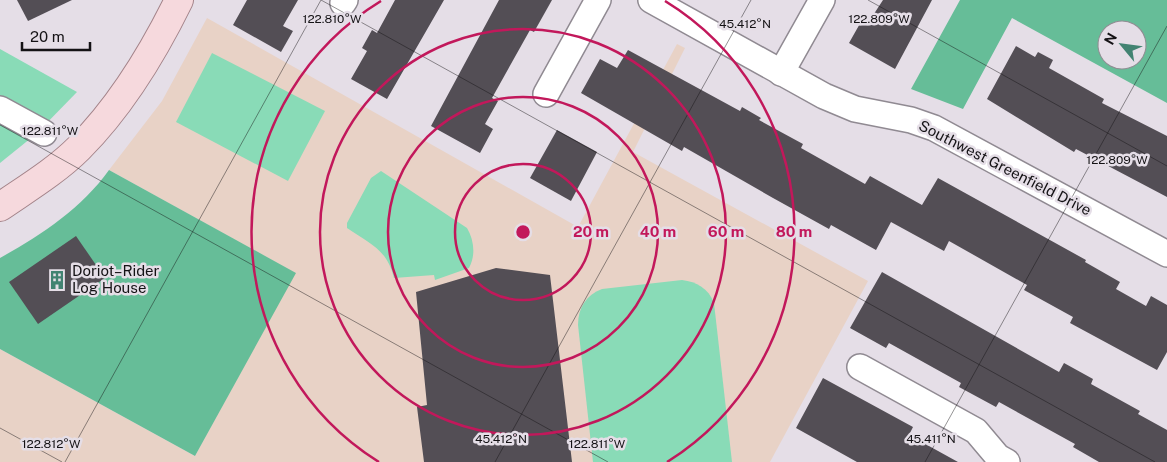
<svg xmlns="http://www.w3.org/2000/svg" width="1167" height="462" viewBox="0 0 1167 462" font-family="'Public Sans',sans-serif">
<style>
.education{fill:#e8d2c6}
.green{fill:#89dbb7}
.forest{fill:#66bd98;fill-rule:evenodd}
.building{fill:#534e55}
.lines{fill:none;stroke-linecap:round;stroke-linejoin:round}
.minor-casing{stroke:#908a92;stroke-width:28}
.major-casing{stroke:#a38389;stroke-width:30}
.minor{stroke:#fff;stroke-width:25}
.major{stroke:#f6d9dd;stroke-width:28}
.ticks{fill:none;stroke:#141215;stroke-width:1;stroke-opacity:0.45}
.ring{fill:none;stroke:#c2185b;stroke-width:2.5}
.labels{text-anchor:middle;stroke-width:5;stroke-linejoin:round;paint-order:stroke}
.street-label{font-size:15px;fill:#141215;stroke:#e5dee7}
.poi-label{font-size:15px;fill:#141215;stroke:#e5dee7;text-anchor:start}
.ticks-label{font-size:12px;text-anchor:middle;fill:#141215;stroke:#e5dee7;stroke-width:5;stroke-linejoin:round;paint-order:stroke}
.centre{fill:#c2185b;stroke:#e5dee7;stroke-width:2.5}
.ring-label{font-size:15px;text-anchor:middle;font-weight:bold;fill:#c2185b;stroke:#e5dee7;stroke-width:5;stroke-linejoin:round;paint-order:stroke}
</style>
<rect width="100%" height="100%" fill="#e5dee7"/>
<polygon class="education" points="207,18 578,227 677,44 685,48 633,152 868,281 770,462 0,462 0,349 195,456 295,273 109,170 162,101"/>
<g class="green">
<polygon points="0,49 77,92 36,134 0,163"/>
<polygon points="212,53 325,111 288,181 176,122"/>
<path d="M 381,171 L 467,228 C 474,240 476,255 469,268 L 435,280 L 434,275 L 394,278 C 387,249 370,244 347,228 L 347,223 L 371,178 Z"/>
<path d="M 682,280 C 697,282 708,288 714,303 L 732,462 L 593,462 L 578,325 C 578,308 586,295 602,289 Z"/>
</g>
<g class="forest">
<path d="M 960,0 L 1167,0 L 1167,103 L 1012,18 L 963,109 L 911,89 ZM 1107,30 L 1137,30 L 1137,60 L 1107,60 Z"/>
<path d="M 109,170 L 296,273 L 195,456 L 0,349 L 0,258 C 41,235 81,209 109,170 Z"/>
</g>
<g class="building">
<polygon points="17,0 72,0 28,21"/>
<polygon points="247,0 298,0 283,26 293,31 281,52 233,25"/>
<polygon points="395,0 444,0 387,99 351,79 367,51 362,48 372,30 377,33"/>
<polygon points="499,0 552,0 534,32 530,30 492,98 498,101 485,124 493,129 480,153 431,126"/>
<polygon points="883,0 932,0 895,69 849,43 862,20 868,23"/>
<polygon points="1016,46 1035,57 1038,52 1053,60 1049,68 1104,99 1102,103 1167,136 1167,197 1076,149 1074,152 987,99"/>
<polygon points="628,50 740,111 742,107 761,118 759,120 803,144 801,148 865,184 870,176 922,205 938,178 1086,260 1085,262 1120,282 1116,289 1146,306 1151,296 1167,305 1167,352 1157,370 1070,323 1073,317 1024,290 1027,285 949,241 944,251 891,222 876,250 831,225 829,229 773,198 684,147 682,151 581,93 600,59 617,68"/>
<polygon points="557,130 597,152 571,201 530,178"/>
<polygon points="76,236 105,278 38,324 9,282"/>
<polygon points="496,268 550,275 572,462 424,462 417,407 427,405 416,292"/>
<polygon points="882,272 1059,372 1064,363 1093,379 1091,384 1140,411 1138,414 1167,430 1167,462 1099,462 1073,447 1075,444 999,402 996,407 959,387 961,383 889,343 886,348 850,328"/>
<polygon points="823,378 913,427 909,435 958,462 857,462 796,428"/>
</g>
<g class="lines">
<g class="minor-casing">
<g id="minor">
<polyline points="651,0 824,96 855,109 911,120 934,128 1167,254"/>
<polyline points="343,3 345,0"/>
<polyline points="781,73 822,0"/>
<polyline points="546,94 598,0"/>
<polyline points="0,109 44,133"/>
<polyline points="860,367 976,431 998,457 1007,462"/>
</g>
</g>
<g class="major-casing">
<path id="major" d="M 0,207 C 26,189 56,171 79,148 C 121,106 153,53 179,0"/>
</g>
<use href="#minor" class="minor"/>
<use href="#major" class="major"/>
</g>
<path class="ticks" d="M 321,0 L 1155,462M 868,0 L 1167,166M 0,125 L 608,462M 0,428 L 62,462M 65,462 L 321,0M 495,462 L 751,0M 925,462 L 1167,26"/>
<g class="ring">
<circle cx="523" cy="232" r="68"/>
<circle cx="523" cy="232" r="135"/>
<circle cx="523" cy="232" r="203"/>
<path d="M379 462A271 271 0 0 1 381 1M665 1A271 271 0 0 1 667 462"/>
</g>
<defs>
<g id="building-bare" transform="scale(1.5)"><path d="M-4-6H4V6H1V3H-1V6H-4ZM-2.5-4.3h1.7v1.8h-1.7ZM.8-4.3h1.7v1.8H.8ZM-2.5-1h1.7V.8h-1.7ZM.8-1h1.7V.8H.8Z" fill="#428372" stroke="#e5dee7" stroke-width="2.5" paint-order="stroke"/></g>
</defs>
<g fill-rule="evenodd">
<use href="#building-bare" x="57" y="280"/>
</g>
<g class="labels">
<g class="street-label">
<text transform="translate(1005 168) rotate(27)" y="5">Southwest Greenfield Drive</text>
</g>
<g class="poi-label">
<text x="72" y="276">Doriot–Rider<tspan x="72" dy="17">Log House</tspan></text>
</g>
</g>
<g class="ticks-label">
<text x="332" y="23">122.810°W</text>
<text x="879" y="23">122.809°W</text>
<text x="745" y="28">45.412°N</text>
<text x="50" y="135">122.811°W</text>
<text x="1117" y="164">122.809°W</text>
<text x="501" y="443">45.412°N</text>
<text x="931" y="443">45.411°N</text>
<text x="51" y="448">122.812°W</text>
<text x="597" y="448">122.811°W</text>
</g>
<circle cx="523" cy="232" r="8" class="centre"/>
<g class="ring-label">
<text x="591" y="237">20 m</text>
<text x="658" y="237">40 m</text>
<text x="726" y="237">60 m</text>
<text x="794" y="237">80 m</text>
</g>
<g transform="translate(1122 45) rotate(299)"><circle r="24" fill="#e5dee7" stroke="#918c93"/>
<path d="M0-4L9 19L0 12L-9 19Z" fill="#428372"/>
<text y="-8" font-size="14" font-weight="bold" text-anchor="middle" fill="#141215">N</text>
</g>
<path d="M22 42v8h68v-8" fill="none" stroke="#141215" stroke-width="2.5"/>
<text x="30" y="42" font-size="15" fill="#141215" stroke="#e5dee7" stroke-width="4" paint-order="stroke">20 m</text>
</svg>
